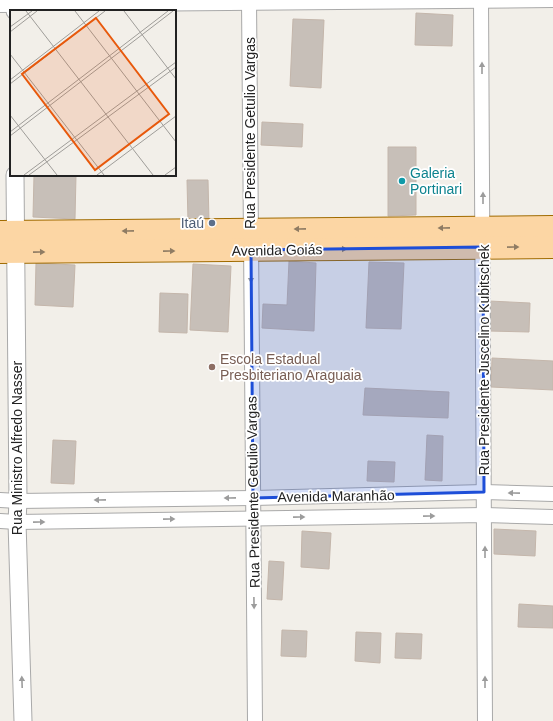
<svg xmlns="http://www.w3.org/2000/svg" width="553" height="721" viewBox="0 0 553 721" font-family="Helvetica,sans-serif">
<style>
.building{fill:#c7bfb8;stroke:#c4b6ab}
.lines{fill:none;stroke-linecap:round;stroke-linejoin:round}
.minor-casing{stroke:#a9a9a9;stroke-width:16}
.tertiary-casing{stroke:#a9a9a9;stroke-width:19}
.primary-casing{stroke:#a06b00;stroke-width:24}
.minor{stroke:#fff;stroke-width:14}
.tertiary{stroke:#fff;stroke-width:17}
.primary{stroke:#fcd6a4;stroke-width:22}
.oneway{fill:#9c9c9c}
.oneway2{fill:#8f7c63}
.marked{fill:#1d4ed8;fill-opacity:0.2;stroke:#1d4ed8;stroke-width:3;stroke-linejoin:round}
.culture-dot{fill:#0f9aa8;stroke:#fff;stroke-width:1.5}
.service-dot{fill:#5c6f8a;stroke:#fff;stroke-width:1.5}
.education-dot{fill:#8d6e63;stroke:#fff;stroke-width:1.5}
.labels{text-anchor:middle;stroke-width:3.5;stroke-linejoin:round;paint-order:stroke}
.street-label{font-size:14px;fill:#222;stroke:#fff}
.culture-label{font-size:14px;fill:#0d838f;stroke:#fff;text-anchor:start}
.service-label{font-size:14px;fill:#4e5e75;stroke:#fff;text-anchor:end}
.education-label{font-size:14px;fill:#785e54;stroke:#fff;text-anchor:start}
.inset-road{fill:none;stroke:#9f9d99;stroke-width:1}
.view{fill:#e8590c;fill-opacity:0.15;stroke:#e8590c;stroke-width:2}
.inset-edge{fill:none;stroke:#222;stroke-width:2}
</style>
<rect width="100%" height="100%" fill="#f2efe9"/>
<g class="building">
<polygon points="416,13 453,15 452,46 415,45"/>
<polygon points="293,19 324,20 321,88 290,86"/>
<polygon points="262,122 303,124 302,147 261,145"/>
<polygon points="388,147 416,147 416,215 388,216"/>
<polygon points="34,175 76,175 75,219 33,217"/>
<polygon points="187,180 208,180 209,222 188,222"/>
<polygon points="289,261 316,263 314,331 262,328 263,304 287,305"/>
<polygon points="369,262 404,263 401,329 366,328"/>
<polygon points="36,263 75,265 73,307 35,305"/>
<polygon points="193,264 231,266 228,332 190,330"/>
<polygon points="160,293 188,294 187,333 159,332"/>
<polygon points="489,301 530,303 529,332 488,331"/>
<polygon points="492,358 553,361 553,390 491,387"/>
<polygon points="365,388 449,392 448,418 363,415"/>
<polygon points="427,435 443,436 442,481 425,480"/>
<polygon points="53,440 76,441 74,484 51,483"/>
<polygon points="368,461 395,462 394,482 367,481"/>
<polygon points="494,529 536,531 535,556 494,554"/>
<polygon points="302,531 331,533 329,569 301,567"/>
<polygon points="269,561 284,562 282,600 267,599"/>
<polygon points="519,604 553,606 553,628 518,627"/>
<polygon points="282,630 307,631 306,657 281,656"/>
<polygon points="356,632 381,633 380,663 355,661"/>
<polygon points="396,633 422,634 421,659 395,658"/>
</g>
<g class="lines">
<g class="minor-casing">
<g id="minor">
<polyline points="249,0 255,721"/>
<polyline points="481,0 485,721"/>
<polyline points="0,5 553,0"/>
<polyline points="0,500 18,501 253,498 484,492 553,494"/>
<polyline points="0,521 17,522 485,515 553,517"/>
</g>
</g>
<g class="tertiary-casing">
<g id="tertiary">
<polyline points="15,11 15,0"/>
<polyline points="15,175 18,501 17,522 23,721"/>
</g>
</g>
<g class="primary-casing">
<g id="primary">
<polyline points="0,232 553,227"/>
<polyline points="0,252 553,247"/>
</g>
</g>
<use href="#minor" class="minor"/>
<use href="#tertiary" class="tertiary"/>
<use href="#primary" class="primary"/>
</g>
<defs><path id="oneway-solid" d="M-6-.8H1V-3.2L6.5 0L1 3.2V.8H-6Z"/></defs>
<g class="oneway">
<use href="#oneway-solid" transform="translate(482 68) rotate(-90)"/>
<use href="#oneway-solid" transform="translate(483 198) rotate(-90)"/>
<use href="#oneway-solid" transform="translate(251 277) rotate(90)"/>
<use href="#oneway-solid" transform="translate(514 493) rotate(-179)"/>
<use href="#oneway-solid" transform="translate(230 498) rotate(179)"/>
<use href="#oneway-solid" transform="translate(100 500) rotate(179)"/>
<use href="#oneway-solid" transform="translate(429 516) rotate(-1)"/>
<use href="#oneway-solid" transform="translate(299 517) rotate(-1)"/>
<use href="#oneway-solid" transform="translate(169 519) rotate(-1)"/>
<use href="#oneway-solid" transform="translate(39 522) rotate(-1)"/>
<use href="#oneway-solid" transform="translate(485 552) rotate(-90)"/>
<use href="#oneway-solid" transform="translate(254 603) rotate(89)"/>
<use href="#oneway-solid" transform="translate(22 682) rotate(-92)"/>
<use href="#oneway-solid" transform="translate(485 682) rotate(-90)"/>
</g>
<g class="oneway2">
<use href="#oneway-solid" transform="translate(444 228) rotate(179)"/>
<use href="#oneway-solid" transform="translate(300 229) rotate(179)"/>
<use href="#oneway-solid" transform="translate(128 231) rotate(179)"/>
<use href="#oneway-solid" transform="translate(513 247) rotate(-1)"/>
<use href="#oneway-solid" transform="translate(341 249) rotate(-1)"/>
<use href="#oneway-solid" transform="translate(169 251) rotate(-1)"/>
<use href="#oneway-solid" transform="translate(39 252) rotate(-1)"/>
</g>
<path class="marked" d="M 483,247 L 484,492 L 253,498 L 251,250 Z"/>
<circle class="culture-dot" cx="402" cy="181" r="4"/>
<circle class="service-dot" cx="212" cy="223" r="4"/>
<circle class="education-dot" cx="212" cy="367" r="4"/>
<g class="labels">
<g class="street-label">
<text transform="translate(250 133) rotate(-90)" y="5">Rua Presidente Getulio Vargas</text>
<text transform="translate(277 250) rotate(-1)" y="5">Avenida Goiás</text>
<text transform="translate(484 360) rotate(-90)" y="5">Rua Presidente Juscelino Kubitschek</text>
<text transform="translate(17 448) rotate(-90)" y="5">Rua Ministro Alfredo Nasser</text>
<text transform="translate(253 492) rotate(-91)" y="5">Rua Presidente Getulio Vargas</text>
<text transform="translate(336 496) rotate(-1)" y="5">Avenida Maranhão</text>
</g>
<g class="culture-label">
<text x="410" y="178">Galeria<tspan x="410" dy="16">Portinari</tspan></text>
</g>
<g class="service-label">
<text x="204" y="228">Itaú</text>
</g>
<g class="education-label">
<text x="220" y="364">Escola Estadual<tspan x="220" dy="16">Presbiteriano Araguaia</tspan></text>
</g>
</g>
<g transform="translate(10 10)">
<rect width="166" height="166" fill="#f2efe9"/>
<path class="inset-road" d="M 16,1 L 143,165M 65,1 L 166,132M 114,1 L 166,69M 0,17 L 22,1M 0,22 L 27,1M 0,44 L 94,165M 0,70 L 89,1M 0,74 L 95,1M 0,105 L 47,165M 0,122 L 158,1M 0,126 L 163,1M 14,165 L 166,52M 19,165 L 166,57M 87,165 L 166,106M 155,165 L 166,157"/>
<path class="view" d="M 86,8 L 159,104 L 85,160 L 12,64 Z"/>
<rect width="166" height="166" class="inset-edge"/>
</g>
</svg>
